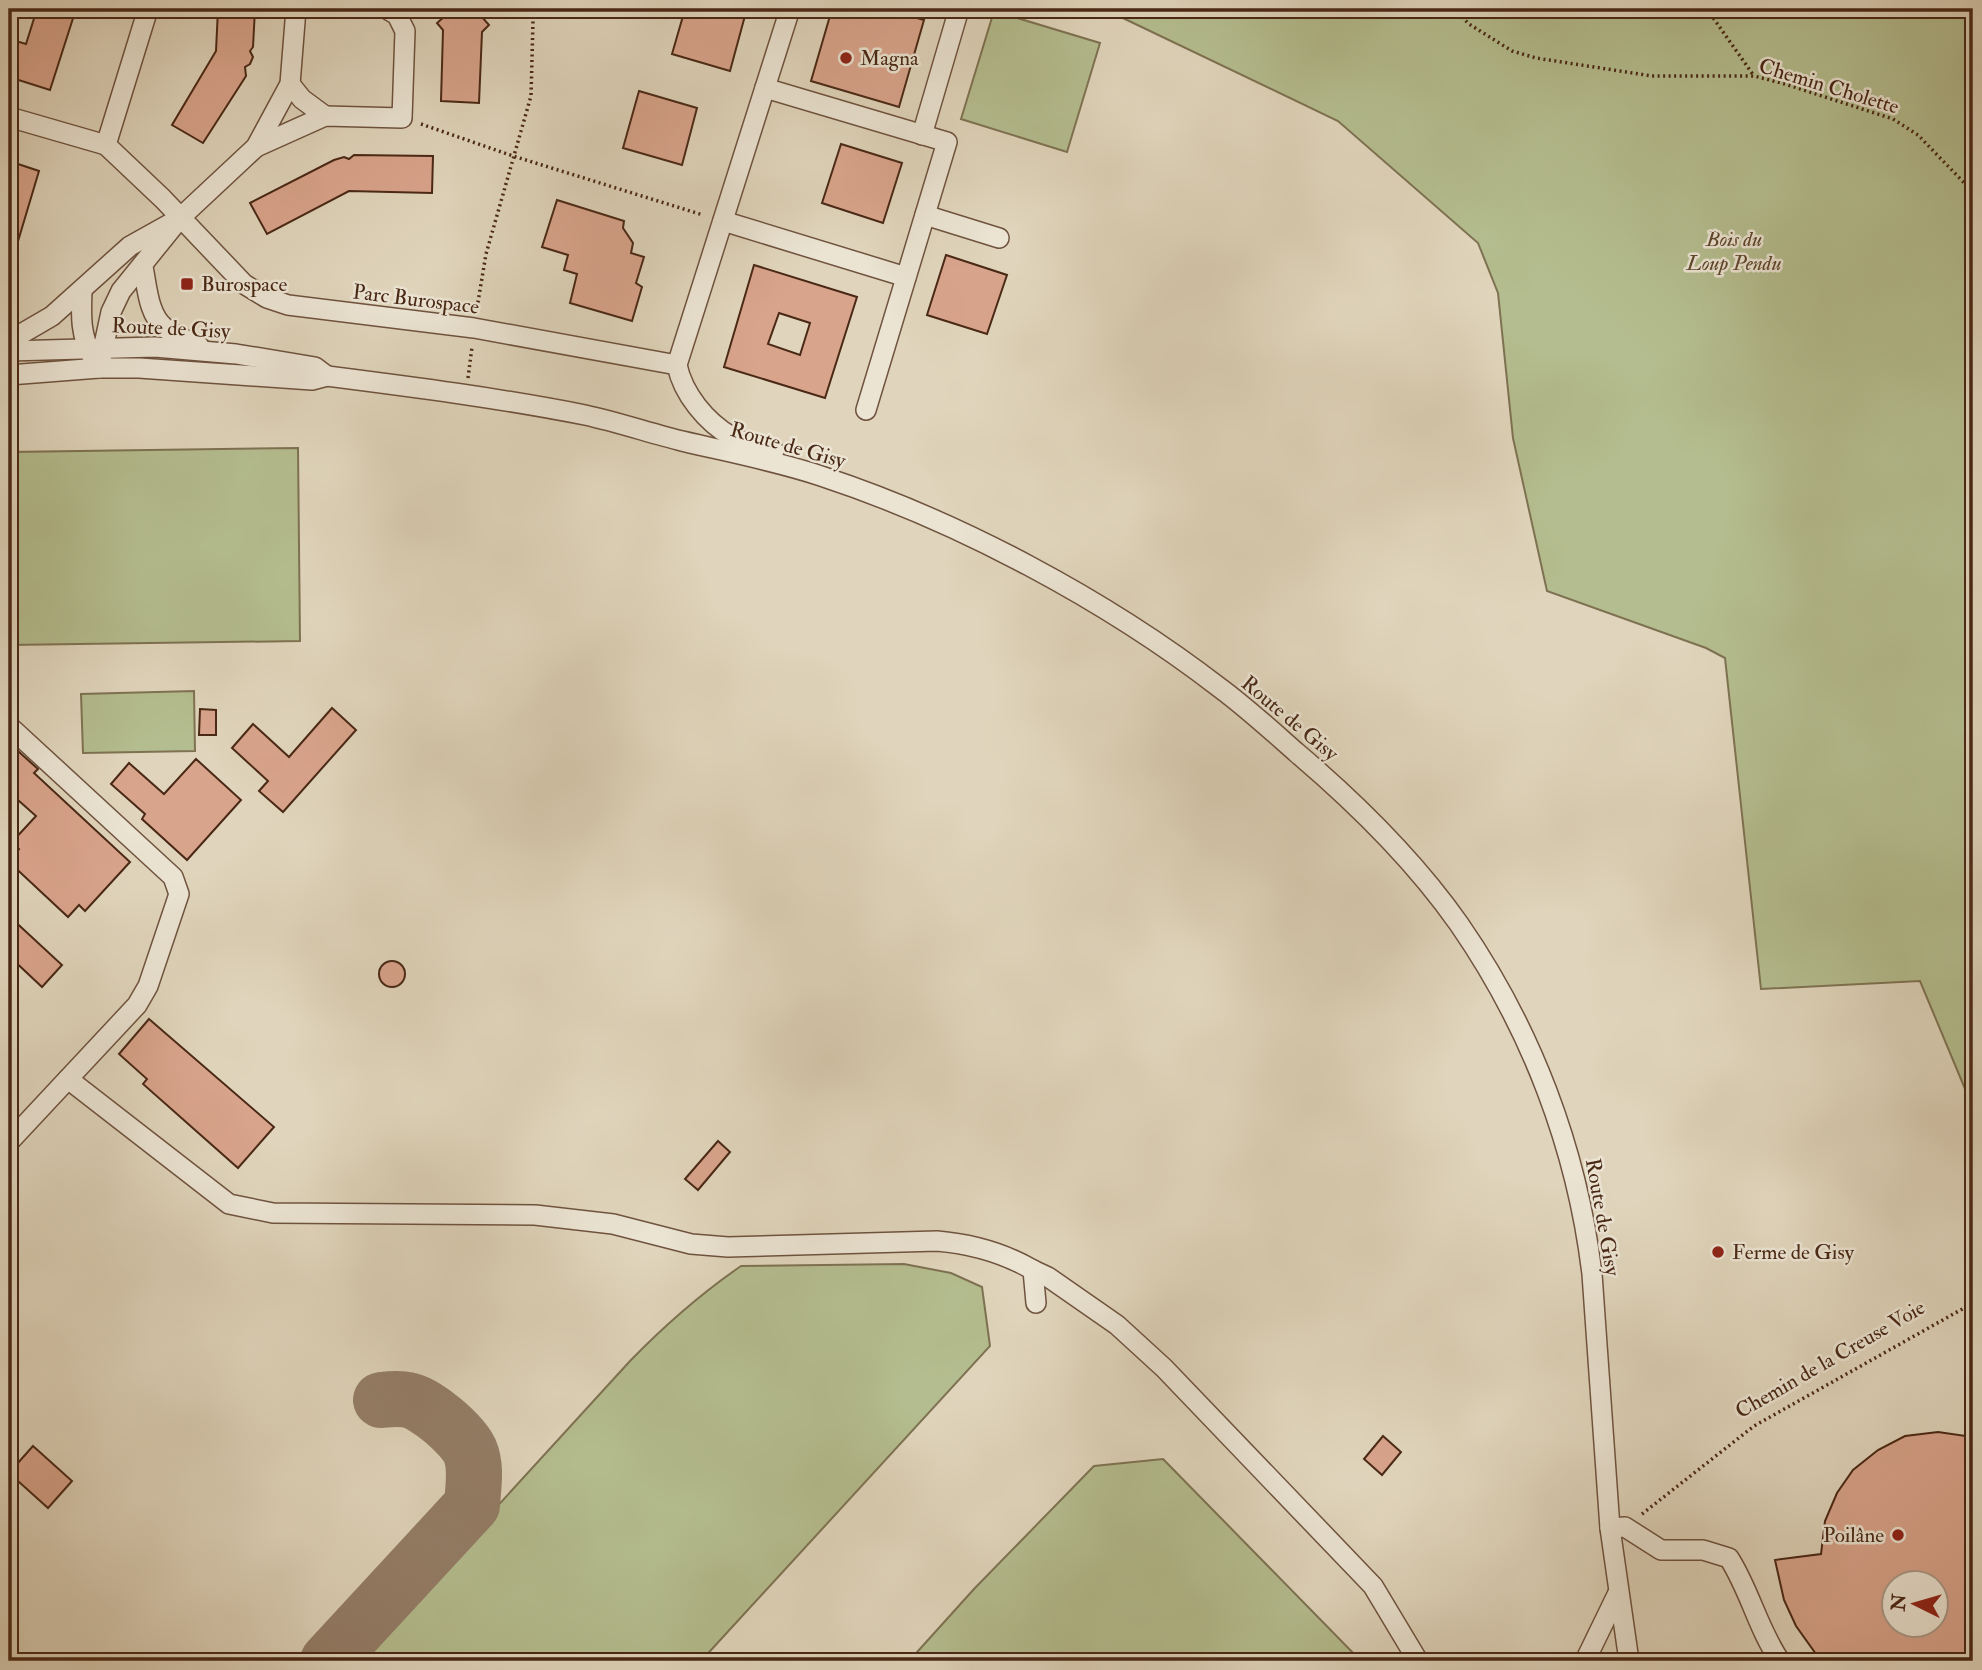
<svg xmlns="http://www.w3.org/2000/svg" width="1982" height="1670" viewBox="0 0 1982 1670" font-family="'IM FELL Double Pica',serif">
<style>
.green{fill:#b4bd8f;stroke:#7e7252;stroke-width:2}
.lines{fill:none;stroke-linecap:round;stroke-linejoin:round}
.taxiway{stroke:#947e68;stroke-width:56}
.building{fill:#d9a48c;stroke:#492815;stroke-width:2;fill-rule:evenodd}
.minor-casing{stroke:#6f533f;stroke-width:22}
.path{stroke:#492815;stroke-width:3.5;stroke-dasharray:2 3.5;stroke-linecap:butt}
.minor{stroke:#ebe4d3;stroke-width:19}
.poi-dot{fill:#8f2418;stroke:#ebe4d3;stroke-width:2.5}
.labels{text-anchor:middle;stroke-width:5;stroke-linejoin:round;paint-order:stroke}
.poi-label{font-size:21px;fill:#492815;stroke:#ebe4d3;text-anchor:start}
.street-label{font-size:21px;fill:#492815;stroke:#ebe4d3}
.park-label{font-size:21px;font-style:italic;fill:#5e462d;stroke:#ebe4d3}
</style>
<rect width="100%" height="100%" fill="#e0d5bc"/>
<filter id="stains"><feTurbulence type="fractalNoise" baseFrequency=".00286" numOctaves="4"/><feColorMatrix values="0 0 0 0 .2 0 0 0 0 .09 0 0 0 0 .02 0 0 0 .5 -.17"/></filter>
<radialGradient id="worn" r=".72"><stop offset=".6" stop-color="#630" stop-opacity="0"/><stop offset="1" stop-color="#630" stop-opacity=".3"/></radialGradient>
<g class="green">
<polygon points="1104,9 1973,9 1973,1108 1920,981 1761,989 1725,658 1706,648 1547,591 1513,438 1498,293 1478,243 1338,121"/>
<polygon points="994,11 1100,43 1067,152 961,119"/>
<polygon points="298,448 300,641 9,645 9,452"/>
<polygon points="194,691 195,751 83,753 81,694"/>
<path d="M 904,1264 L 951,1273 L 982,1287 L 990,1346 L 701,1661 L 356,1661 L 630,1361 C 666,1324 699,1295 741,1266 Z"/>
<polygon points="1163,1459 1361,1661 909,1661 974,1589 1094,1466"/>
</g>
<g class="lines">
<path class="taxiway" d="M 328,1661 L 472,1505 C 473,1488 477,1467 470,1451 C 462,1434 426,1403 408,1400 C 399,1398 390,1399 381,1400"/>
</g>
<g class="building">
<polygon points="37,9 76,9 50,90 9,77 9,39 26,44"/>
<polygon points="218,9 255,9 253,47 250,51 253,57 250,64 245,67 246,76 203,143 172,125 216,51"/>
<polygon points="453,9 475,9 489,25 482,32 479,103 441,101 443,30 437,23"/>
<polygon points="685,9 734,9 746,12 730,71 672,54"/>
<polygon points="832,9 886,9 924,20 899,107 811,81"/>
<polygon points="639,91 697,108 682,165 623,148"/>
<polygon points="841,144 902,163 883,223 822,203"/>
<polygon points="354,155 433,156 432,193 349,191 267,234 250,203 334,160 344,157 349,159"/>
<polygon points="9,161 39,171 13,258 9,258"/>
<polygon points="557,200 624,221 623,228 633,243 631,253 644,257 636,283 642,287 632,321 570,303 577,274 564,270 568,255 542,247"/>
<polygon points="946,255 1007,275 987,334 927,315"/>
<path d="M 754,265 L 857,297 L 825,398 L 724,367 ZM 779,313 L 810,323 L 800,355 L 768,344 Z"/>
<polygon points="332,708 356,730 283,812 259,791 268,781 232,748 253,724 289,757"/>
<polygon points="200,709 216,710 216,735 199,735"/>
<polygon points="9,743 38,769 34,773 130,862 85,911 79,905 68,917 9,862 19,849 12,842 36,816 9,792"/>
<polygon points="196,759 241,800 187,860 142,819 145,814 111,784 129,763 164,794"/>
<polygon points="9,916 62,965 42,987 9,956"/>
<circle cx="392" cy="974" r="13"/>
<polygon points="149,1019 274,1127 238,1168 143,1084 147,1079 119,1054"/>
<polygon points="718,1141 730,1152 698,1190 685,1179"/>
<path d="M 1938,1432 L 1973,1437 L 1973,1661 L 1821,1661 L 1796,1626 L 1784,1600 L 1775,1560 L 1821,1554 L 1825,1521 L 1837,1493 L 1853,1470 L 1878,1450 L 1905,1436 ZM 1894,1583 L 1936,1583 L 1936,1625 L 1894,1625 Z"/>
<polygon points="1383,1436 1401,1452 1382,1475 1364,1459"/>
<polygon points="33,1446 72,1481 48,1508 9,1473"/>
</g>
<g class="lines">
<g class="minor-casing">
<g id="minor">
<polyline points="148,9 106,145 163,199 244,284 267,298 288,305 474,328 677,365"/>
<polyline points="290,84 302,99 325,116"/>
<polyline points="765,88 947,142 866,410"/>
<polyline points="9,117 106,145"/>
<polyline points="922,135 959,9"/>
<polyline points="256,147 325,116 402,118 405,31 397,15 387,9"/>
<polyline points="925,215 999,238"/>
<polyline points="723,221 906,277"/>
<path d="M 143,267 C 147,286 148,315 165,328 C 174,336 188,340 199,346"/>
<path d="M 82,290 C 81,315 80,336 93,358"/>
<polyline points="9,341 52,316 130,246 173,222"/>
<polyline points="9,351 155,347 236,354 315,367 327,376"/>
<polyline points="99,368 111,312 121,291 180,218 256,147 290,84 296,9"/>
<path d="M 9,375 L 99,368 L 139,368 L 312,380 L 327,376 C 413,387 499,398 585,415 C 617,422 650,433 682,441 C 728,452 776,461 821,476 C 958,521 1106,600 1220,688 C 1247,708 1272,731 1297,753 C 1357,804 1414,860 1459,924 C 1531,1028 1577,1148 1592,1274 L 1610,1528 L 1629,1661"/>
<path d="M 774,451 C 761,447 745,444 732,437 C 706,422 683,394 677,365 L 790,9"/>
<polyline points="9,726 173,877 179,894 148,986 137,1005 9,1142"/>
<path d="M 68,1079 L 229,1204 L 273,1213 L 535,1215 L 613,1224 L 691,1244 L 728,1247 L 937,1241 C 972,1244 1002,1252 1033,1270 L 1036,1303"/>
<polyline points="1033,1270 1048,1277 1117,1325 1164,1368 1373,1586 1418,1661"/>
<path d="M 1610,1528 L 1625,1527 L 1661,1550 L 1703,1550 L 1729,1558 C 1750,1591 1758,1629 1780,1661"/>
<polyline points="1585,1661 1618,1593"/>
</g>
</g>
<g class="path">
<polyline points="1454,9 1469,24 1512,51 1536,58 1652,76 1754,76 1785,84 1893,119 1918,135 1973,192"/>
<polyline points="1707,9 1754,76"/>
<polyline points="421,124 513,156 703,215"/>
<polyline points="477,308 486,254 531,96 533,21 536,9"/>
<polyline points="468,378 472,347"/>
<polyline points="1642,1514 1754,1426 1973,1303"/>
</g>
<use href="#minor" class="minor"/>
</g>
<g class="poi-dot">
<circle cx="846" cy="58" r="7"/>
<rect x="180" y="277" width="14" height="14" rx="3.5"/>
<circle cx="1718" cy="1252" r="7"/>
<circle cx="1898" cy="1535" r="7"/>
</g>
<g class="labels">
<g class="poi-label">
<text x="860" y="65">Magna</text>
<text x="201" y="291">Burospace</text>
<text x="1732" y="1259">Ferme de Gisy</text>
<text x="1884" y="1542" text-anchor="end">Poilâne</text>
</g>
<g class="street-label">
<text transform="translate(1829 86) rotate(17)" y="7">Chemin Cholette</text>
<text transform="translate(416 299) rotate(7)" y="7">Parc Burospace</text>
<text transform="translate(171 328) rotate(3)" y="7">Route de Gisy</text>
<text transform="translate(788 445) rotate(16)" y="7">Route de Gisy</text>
<text transform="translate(1290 718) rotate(40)" y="7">Route de Gisy</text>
<text transform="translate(1603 1217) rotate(80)" y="7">Route de Gisy</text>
<text transform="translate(1830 1359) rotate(-30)" y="7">Chemin de la Creuse Voie</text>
</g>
<g class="park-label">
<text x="1734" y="246">Bois du<tspan x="1734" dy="24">Loup Pendu</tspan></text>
</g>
</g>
<rect width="1982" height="1670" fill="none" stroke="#e0d5bc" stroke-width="35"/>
<rect x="10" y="10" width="1961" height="1649" fill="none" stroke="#492815" stroke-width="3.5"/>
<rect x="18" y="18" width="1947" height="1635" fill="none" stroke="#492815" stroke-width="2"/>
<g transform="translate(1915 1604) rotate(275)"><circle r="33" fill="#ebe4d3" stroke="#aa9987" stroke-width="2"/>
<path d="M0-5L12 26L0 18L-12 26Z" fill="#8f2418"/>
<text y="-10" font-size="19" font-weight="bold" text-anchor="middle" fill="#492815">N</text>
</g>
<rect width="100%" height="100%" filter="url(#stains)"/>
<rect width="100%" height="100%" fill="url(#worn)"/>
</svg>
